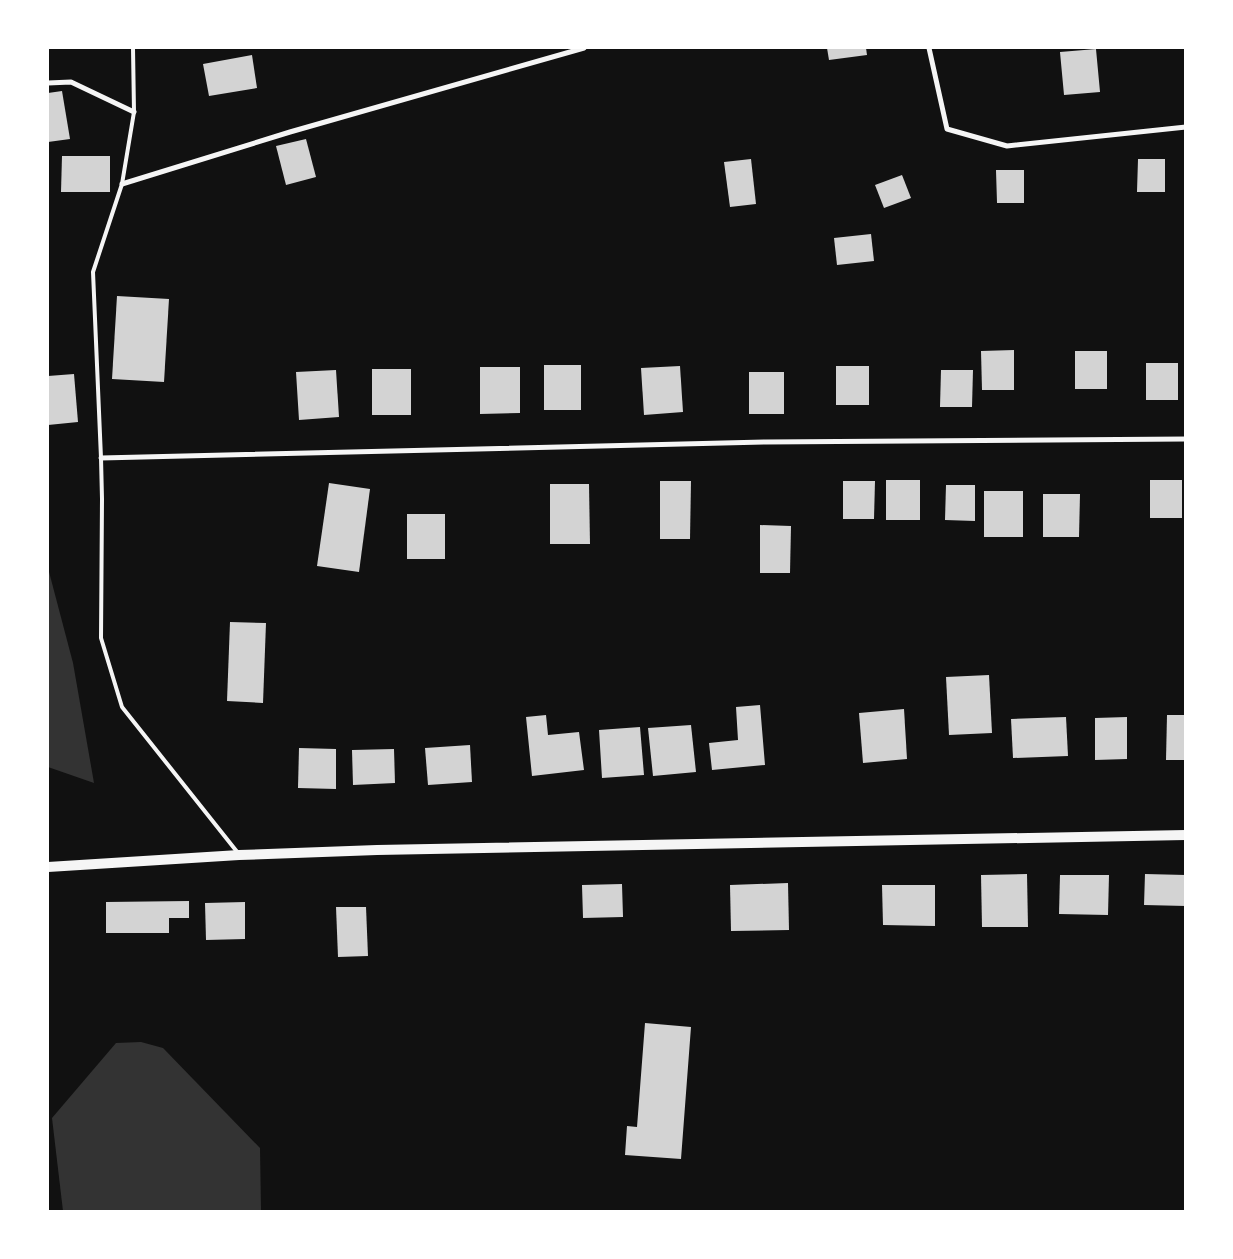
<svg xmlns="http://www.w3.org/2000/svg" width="1233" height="1259" viewBox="0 0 1233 1259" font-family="Mulish,sans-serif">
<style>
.water{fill:#333}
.building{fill:#d3d3d3}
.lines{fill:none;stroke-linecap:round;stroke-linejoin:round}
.service{stroke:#f5f5f5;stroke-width:4}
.minor{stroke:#f5f5f5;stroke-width:5}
.secondary{stroke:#f5f5f5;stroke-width:10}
</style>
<rect width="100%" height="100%" fill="#111"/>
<g class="water">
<polygon points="48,568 73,663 94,783 48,767"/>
<polygon points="141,1042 163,1048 260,1148 261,1211 63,1211 52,1118 116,1043"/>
</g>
<g class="building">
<polygon points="827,48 866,48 867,55 829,60"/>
<polygon points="1096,49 1100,92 1064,95 1060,52"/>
<polygon points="252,55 257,88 209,96 203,64"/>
<polygon points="62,91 70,139 48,142 48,93"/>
<polygon points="306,139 316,177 286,185 276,146"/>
<polygon points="62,156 110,156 110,192 61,192"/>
<polygon points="751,159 756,204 730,207 724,162"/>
<polygon points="1138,159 1165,159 1165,192 1137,192"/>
<polygon points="996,170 1024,170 1024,203 997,203"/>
<polygon points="902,175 911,198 884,208 875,185"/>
<polygon points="871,234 874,261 837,265 834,238"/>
<polygon points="117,296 169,299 164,382 112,379"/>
<polygon points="1014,350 1014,390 982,390 981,351"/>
<rect x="1075" y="351" width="32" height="38"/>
<rect x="1146" y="363" width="32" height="37"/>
<rect x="544" y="365" width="37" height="45"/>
<polygon points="680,366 683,412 644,415 641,368"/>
<rect x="836" y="366" width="33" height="39"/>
<polygon points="480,367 520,367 520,413 480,414"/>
<rect x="372" y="369" width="39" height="46"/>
<polygon points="336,370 339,417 299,420 296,372"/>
<polygon points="941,370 973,370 972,407 940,407"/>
<rect x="749" y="372" width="35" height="42"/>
<polygon points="74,374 78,422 48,425 48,376"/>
<rect x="886" y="480" width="34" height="40"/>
<rect x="1150" y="480" width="32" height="38"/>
<polygon points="660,481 691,481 690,539 660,539"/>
<polygon points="843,481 875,481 874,519 843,519"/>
<polygon points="329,483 370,489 359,572 317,566"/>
<polygon points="550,484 589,484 590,544 550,544"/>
<polygon points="946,485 975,485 975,521 945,520"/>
<rect x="984" y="491" width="39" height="46"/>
<polygon points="1043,494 1080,494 1079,537 1043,537"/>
<rect x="407" y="514" width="38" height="45"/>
<polygon points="760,525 791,526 790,573 760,573"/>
<polygon points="230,622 266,623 263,703 227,701"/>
<polygon points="989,675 992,733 949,735 946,677"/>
<polygon points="760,705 765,765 712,770 709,743 738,740 736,707"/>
<polygon points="904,709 907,759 863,763 859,713"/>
<polygon points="546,715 548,735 579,732 584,770 532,776 526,717"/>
<polygon points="1167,715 1186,715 1186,760 1166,760"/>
<polygon points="1066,717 1068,756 1013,758 1011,719"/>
<polygon points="1127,717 1127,759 1095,760 1095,718"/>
<polygon points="691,725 696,772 653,776 648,728"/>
<polygon points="640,727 644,775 602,778 599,730"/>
<polygon points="470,745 472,782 428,785 425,748"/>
<polygon points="299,748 336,749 336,789 298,788"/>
<polygon points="394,749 395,783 353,785 352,750"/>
<polygon points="1027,874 1028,927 982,927 981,875"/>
<polygon points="1145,874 1186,875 1186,906 1144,905"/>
<polygon points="1060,875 1109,875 1108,915 1059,914"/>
<polygon points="788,883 789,930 731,931 730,885"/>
<polygon points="622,884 623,917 583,918 582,885"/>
<polygon points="882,885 935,885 935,926 883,925"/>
<polygon points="189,901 189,918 169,918 169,933 106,933 106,902"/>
<polygon points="245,902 245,939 206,940 205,903"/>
<polygon points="336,907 366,907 368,956 338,957"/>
<polygon points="645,1023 691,1027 681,1159 625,1155 627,1126 637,1127"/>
</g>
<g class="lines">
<polyline class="service" points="133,48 134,112 122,184 93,272 101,458 102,499 101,638 122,707 238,853"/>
<g class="minor">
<polyline points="929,48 947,129 1007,146 1186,127"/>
<polyline points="48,83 71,82 134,112"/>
<polyline points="122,184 290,132 584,48"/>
<polyline points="101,458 766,442 1186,439"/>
</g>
<polyline class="secondary" points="48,867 239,855 377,850 1186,835"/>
</g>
<rect width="1233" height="1259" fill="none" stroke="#ffffff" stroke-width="98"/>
</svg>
